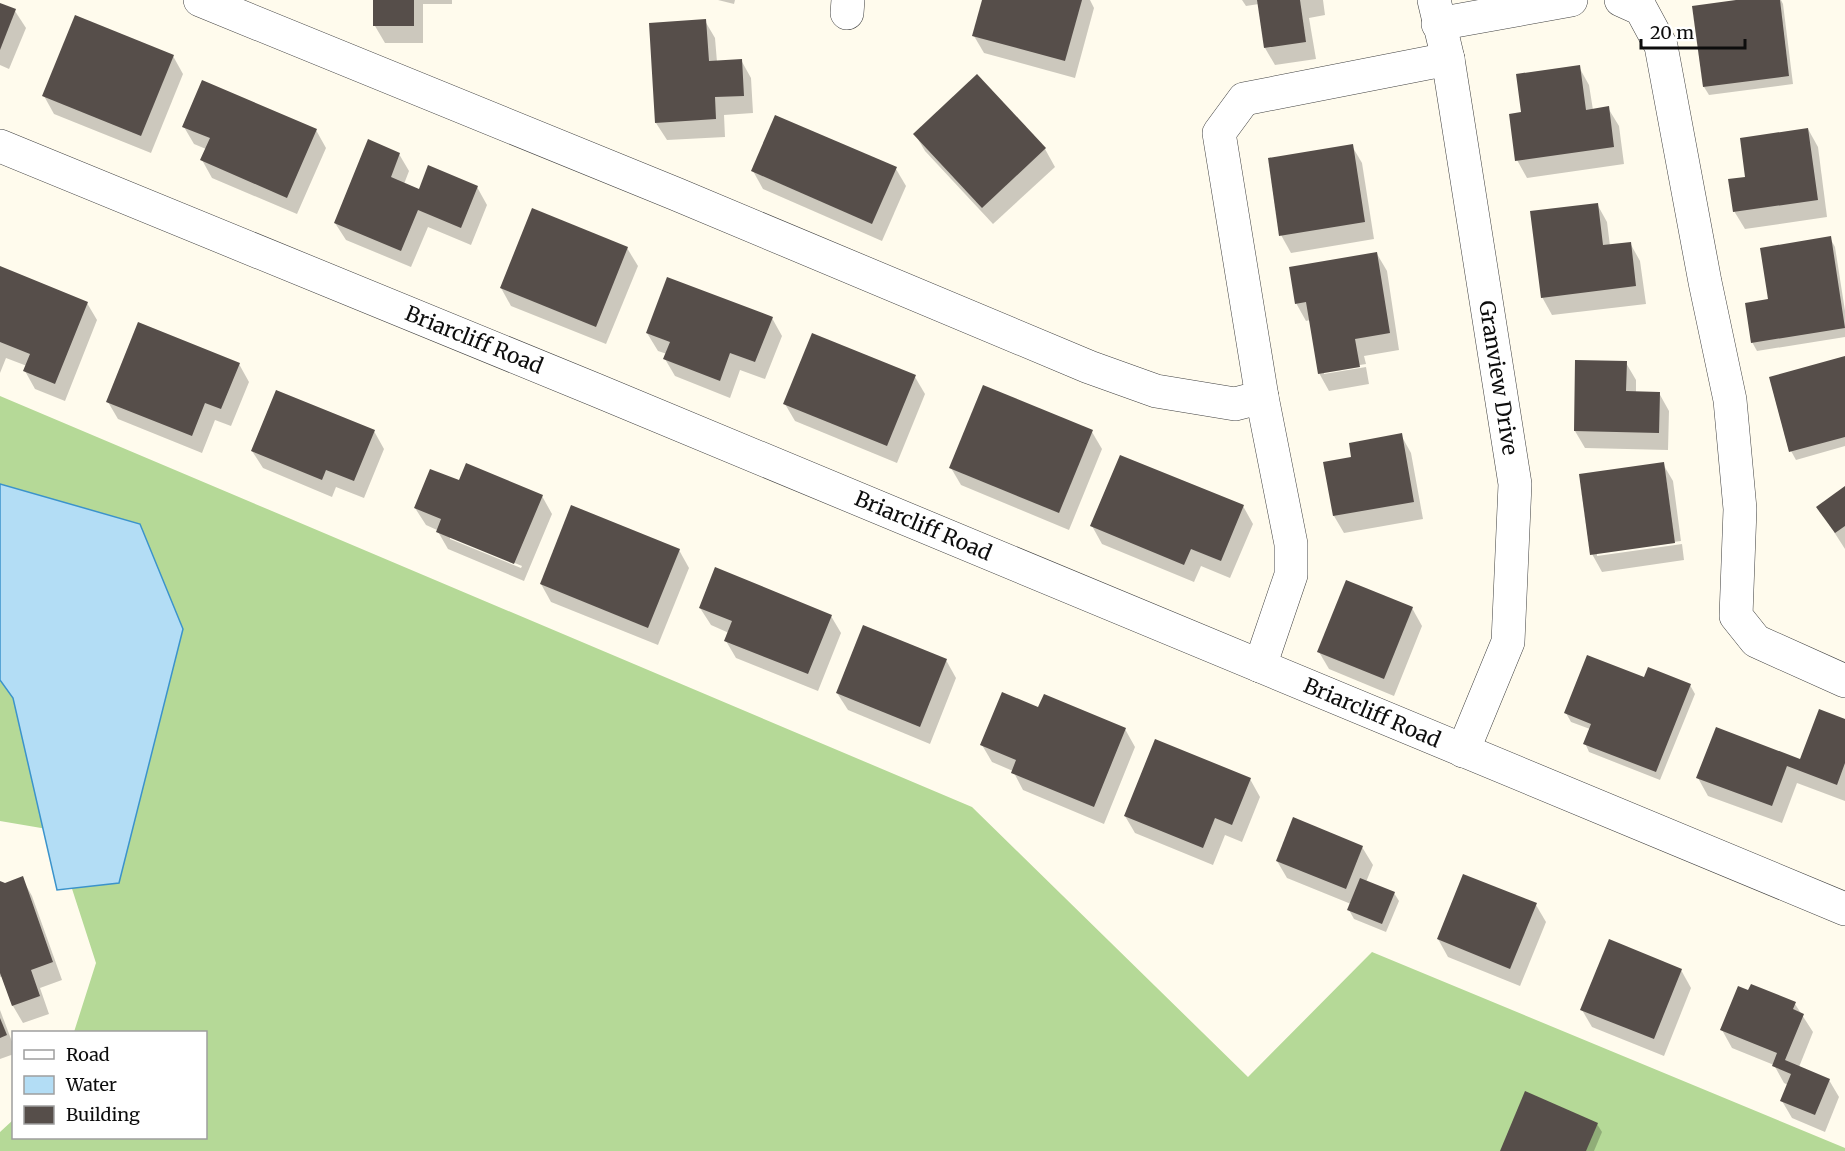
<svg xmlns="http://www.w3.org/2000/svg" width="1845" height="1151" viewBox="0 0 1845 1151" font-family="Merriweather,serif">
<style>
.forest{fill:#b5d997}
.water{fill:#b3ddf5;stroke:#3b93cb;stroke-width:1.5}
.shadow{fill:#0003;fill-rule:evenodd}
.building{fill:#564e4a}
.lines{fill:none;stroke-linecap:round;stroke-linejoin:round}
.minor-casing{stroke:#404040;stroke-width:34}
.minor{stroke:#fff;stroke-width:33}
.labels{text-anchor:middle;stroke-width:6;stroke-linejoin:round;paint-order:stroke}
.street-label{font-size:21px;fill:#0d0d0d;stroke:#fff}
</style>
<rect width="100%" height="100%" fill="#fffbed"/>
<polygon class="forest" points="0,396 972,807 1248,1077 1372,952 1845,1148 1845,1151 0,1151 0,1132 13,1120 14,1138 206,1138 206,1032 74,1032 96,963 53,830 0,821"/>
<polygon class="water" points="0,484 140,524 183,629 119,883 57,890 13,698 0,680"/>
<g class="shadow">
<polygon points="375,0 452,0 452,4 423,4 423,43 385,43 375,26"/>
<polygon points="718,0 735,0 734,4"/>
<polygon points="984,0 1090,0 1094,8 1075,78 984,53 974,36"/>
<polygon points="1242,0 1323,0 1325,15 1309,18 1316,59 1275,65 1265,48 1259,4 1246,6"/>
<polygon points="1747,0 1781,0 1783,4 1793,84 1709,95 1704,87"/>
<polygon points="0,4 15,11 26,28 9,69 0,65"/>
<polygon points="705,21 715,38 717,62 741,60 751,78 753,113 724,115 725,137 667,140 656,123"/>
<polygon points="173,56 183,74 151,153 54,114 44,96"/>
<polygon points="1579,67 1589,85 1593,110 1608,108 1619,126 1624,164 1527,178 1517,160 1523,113"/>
<polygon points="184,127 316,130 326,148 297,214 212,178 202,160 206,149 194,144"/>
<polygon points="1808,129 1818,147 1827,217 1745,229 1734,211 1747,178"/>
<polygon points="915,134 1045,149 1055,167 993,224 925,151"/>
<polygon points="1352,146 1362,163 1374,239 1291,253 1281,235"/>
<polygon points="399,154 409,171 404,184 420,191 477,187 487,205 471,245 428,227 411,267 346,240 335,223"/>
<polygon points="896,169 906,186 882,241 763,189 753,171"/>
<polygon points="1597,204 1607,222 1610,246 1630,243 1640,261 1646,304 1552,315 1542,297"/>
<polygon points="1830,238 1835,247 1845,311 1845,337 1757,351 1752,342 1770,300"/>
<polygon points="627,248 638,266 606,344 511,306 501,288"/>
<polygon points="1377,254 1387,271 1399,350 1364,356 1366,364 1324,371 1324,374 1366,367 1369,384 1329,391 1319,373 1310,320 1306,321 1296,303"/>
<polygon points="0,268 87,303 97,320 65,401 35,389 25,371 27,366 6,358 0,373"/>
<polygon points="772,318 782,336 765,379 740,370 730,398 675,376 665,359 667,354 658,351 647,333"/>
<polygon points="1845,358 1845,446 1796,460 1791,451"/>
<polygon points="1626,363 1636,380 1636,393 1659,393 1669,411 1668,450 1585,448 1575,431"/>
<polygon points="239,364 249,382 231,426 215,420 202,453 118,419 108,402"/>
<polygon points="915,377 925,394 897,463 795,421 785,404"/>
<polygon points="374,431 384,449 364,498 336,487 332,497 263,468 252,451"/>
<polygon points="1092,432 1102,449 1069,530 961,485 951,468"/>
<polygon points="1401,435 1411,453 1423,519 1344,533 1334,516 1325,463 1353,458"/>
<polygon points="1663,464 1673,481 1681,541 1597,552 1597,556 1682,544 1684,560 1602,572 1592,554"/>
<path d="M 460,482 L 542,496 L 552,514 L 524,581 L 448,549 L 437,530 L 426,525 L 415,508 ZM 450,536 L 522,566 L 521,568 L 450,539 Z"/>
<polygon points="1845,488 1845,549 1818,507"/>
<polygon points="1243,506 1253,524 1230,578 1201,566 1194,582 1102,544 1092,526"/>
<polygon points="679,550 689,568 658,645 551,602 541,584"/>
<polygon points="700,608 831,616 841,633 818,691 736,658 726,641 729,633 711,625"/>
<polygon points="1412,608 1422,626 1394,696 1329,669 1319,652"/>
<polygon points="946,660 956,678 930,744 848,710 837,693"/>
<polygon points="1645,679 1690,685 1695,694 1660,780 1589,752 1585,743 1590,729 1571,722 1566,713"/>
<polygon points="1038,709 1125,729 1135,747 1104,824 1023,790 1013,771 992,762 982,745"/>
<polygon points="1845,721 1845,801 1797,783 1782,823 1708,796 1698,778 1801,760"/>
<polygon points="1250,779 1260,797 1242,842 1225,835 1213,865 1135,833 1125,816"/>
<polygon points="1362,847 1373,865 1366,882 1394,893 1399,901 1386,932 1354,919 1349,910 1351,904 1287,878 1277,861"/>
<polygon points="22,878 32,896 62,980 40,988 49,1014 23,1023 13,1006 3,976 0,977 0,882 5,885"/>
<polygon points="1536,905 1546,922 1520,986 1448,957 1438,939"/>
<polygon points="1681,970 1691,988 1664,1056 1592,1027 1582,1010"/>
<polygon points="1795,1004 1813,1032 1799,1067 1829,1080 1839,1097 1825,1132 1792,1118 1782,1101 1788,1085 1784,1083 1774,1065 1732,1048 1722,1030"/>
<polygon points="0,1010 14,1047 14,1054 0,1059"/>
<polygon points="1597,1124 1602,1132 1594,1151 1501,1151"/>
</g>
<g class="building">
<rect x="373" y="0" width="41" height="26"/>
<polygon points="982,0 1082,0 1065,61 972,36"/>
<polygon points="1257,0 1300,0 1306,42 1264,48"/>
<polygon points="1736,0 1780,0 1789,76 1703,87 1692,6"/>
<polygon points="0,3 16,9 0,50"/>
<polygon points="75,15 174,55 141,136 42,96"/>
<polygon points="706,19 709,61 742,59 744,96 715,97 716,119 655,123 649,23"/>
<polygon points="1580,65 1586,110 1609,106 1614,147 1515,161 1509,114 1521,112 1516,74"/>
<polygon points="977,74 1046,148 982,208 913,134"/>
<polygon points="202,80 317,129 287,198 200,160 210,138 182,127"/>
<polygon points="775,115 897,167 872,224 751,171"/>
<polygon points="1808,128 1818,200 1733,212 1728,179 1745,177 1740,138"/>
<polygon points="368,139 400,153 391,177 419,189 428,165 478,186 461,228 418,210 401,251 334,223"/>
<polygon points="1353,144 1365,222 1279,236 1268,158"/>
<polygon points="1598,203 1603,245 1631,242 1636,286 1541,298 1530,211"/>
<polygon points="532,208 628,247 596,327 500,288"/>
<polygon points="1831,236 1845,328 1751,343 1745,303 1768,299 1760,248"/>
<polygon points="1377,252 1390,333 1355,339 1360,367 1318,374 1306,302 1295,304 1289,267"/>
<polygon points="0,266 88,302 55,384 23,371 30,354 0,342"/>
<polygon points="667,277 773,317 755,362 730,353 720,381 663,359 670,342 646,333"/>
<polygon points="138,322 240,363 221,409 205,403 192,436 106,402"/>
<polygon points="812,333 916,375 887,446 783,404"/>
<polygon points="1845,356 1845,437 1789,452 1769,377"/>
<polygon points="1575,360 1627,361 1626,391 1660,392 1659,433 1574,431"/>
<polygon points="983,385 1093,430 1059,513 949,468"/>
<polygon points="276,390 375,430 354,481 326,470 322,480 251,451"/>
<polygon points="1402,433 1414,502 1333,516 1323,462 1351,457 1349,443"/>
<polygon points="1120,455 1244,505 1221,561 1191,549 1184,565 1090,526"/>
<polygon points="1664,462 1675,543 1590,555 1579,474"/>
<polygon points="466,463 543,495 514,564 436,532 441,519 414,508 430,469 459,480"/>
<polygon points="1845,486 1845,526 1835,533 1816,507"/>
<polygon points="571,505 680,549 648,628 540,584"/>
<polygon points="715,567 832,615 808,674 724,641 732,621 699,608"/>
<polygon points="1346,580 1413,607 1384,679 1317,652"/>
<polygon points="863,625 947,659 920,727 836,693"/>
<polygon points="1587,655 1644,677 1648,667 1691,684 1656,772 1583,744 1591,724 1564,713"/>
<polygon points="1002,692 1038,707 1044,694 1126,728 1094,807 1011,773 1016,760 980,745"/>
<polygon points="1819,709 1845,719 1845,763 1837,785 1787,766 1772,806 1696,778 1716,727 1800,759"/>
<polygon points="1155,739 1251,778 1232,825 1215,818 1203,848 1124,816"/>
<polygon points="1293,817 1363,846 1346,889 1276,861"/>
<polygon points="1463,874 1537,903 1510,969 1437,939"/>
<polygon points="23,876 53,962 31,970 40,996 12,1006 0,973 0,881 5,883"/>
<polygon points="1360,878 1395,892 1382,924 1347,910"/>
<polygon points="1609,939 1682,969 1654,1039 1580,1010"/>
<polygon points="1751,984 1796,1002 1793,1009 1804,1014 1785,1060 1830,1079 1815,1115 1780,1101 1791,1074 1772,1066 1777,1053 1720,1030 1738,986 1748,990"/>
<polygon points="0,1018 7,1035 0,1038"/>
<polygon points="1525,1091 1598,1123 1586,1151 1500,1151"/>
</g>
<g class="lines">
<g class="minor-casing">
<g id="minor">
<polyline points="200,0 676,194 1089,367 1156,391 1235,404 1262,397"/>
<polyline points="1434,0 1448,59 1515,484 1508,642 1463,751"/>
<polyline points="1621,0 1641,9 1661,46 1705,282 1730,400 1740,509 1736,616 1756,641 1845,681"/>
<polyline points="847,13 848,0"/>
<polyline points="1438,24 1571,0"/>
<polyline points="0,146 596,390 1845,909"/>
<polyline points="1260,666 1291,575 1291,544 1262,397 1219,133 1244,99 1448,59"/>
</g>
</g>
<use href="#minor" class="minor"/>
</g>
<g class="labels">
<g class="street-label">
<text transform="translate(474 340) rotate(22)" y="7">Briarcliff Road</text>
<text transform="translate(1498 378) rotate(81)" y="7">Granview Drive</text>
<text transform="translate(923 526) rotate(23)" y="7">Briarcliff Road</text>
<text transform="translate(1372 713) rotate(23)" y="7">Briarcliff Road</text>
</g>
</g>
<rect x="12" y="1031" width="195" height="108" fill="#ffffff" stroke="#9e9e9e" stroke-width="1.5"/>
<rect x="24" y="1050" width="30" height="9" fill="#ffffff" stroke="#9e9e9e" stroke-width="1.5"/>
<text x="66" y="1061" font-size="18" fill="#0d0d0d">Road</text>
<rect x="24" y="1076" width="30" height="18" fill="#b3ddf5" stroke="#9e9e9e" stroke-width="1.5"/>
<text x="66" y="1091" font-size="18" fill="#0d0d0d">Water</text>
<rect x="24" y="1106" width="30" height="18" fill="#564e4a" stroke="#9e9e9e" stroke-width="1.5"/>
<text x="66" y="1121" font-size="18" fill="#0d0d0d">Building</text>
<path d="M1641 39v9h104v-9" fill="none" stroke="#0d0d0d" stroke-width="3"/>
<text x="1650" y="39" font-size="18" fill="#0d0d0d" stroke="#ffffff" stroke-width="4.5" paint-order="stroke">20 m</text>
</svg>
